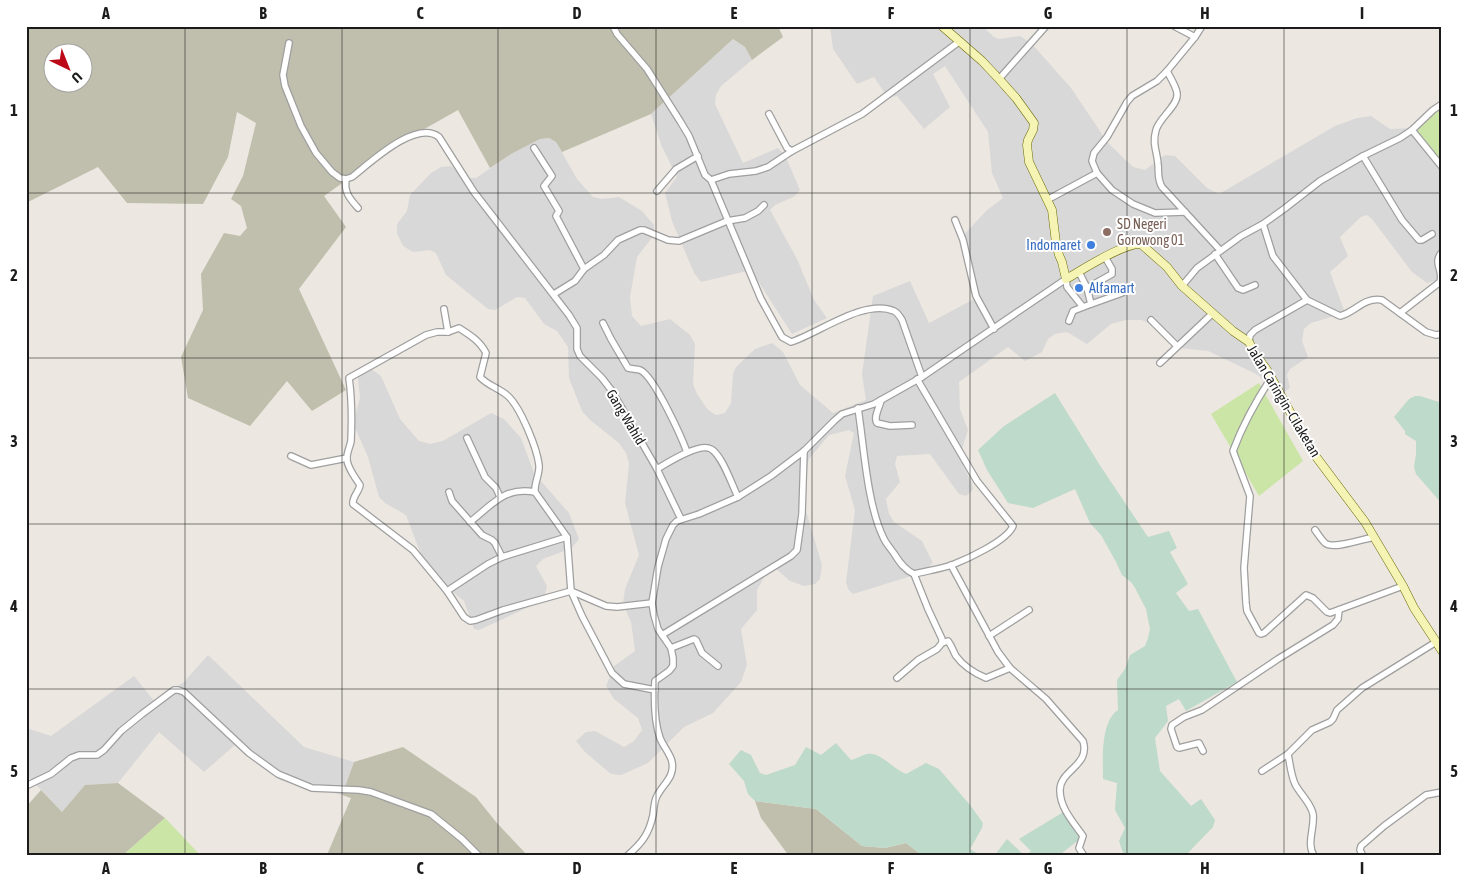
<svg xmlns="http://www.w3.org/2000/svg" width="1468" height="882" viewBox="0 0 1468 882" font-family="'Asap Condensed',sans-serif">
<style>
.residential{fill:#d9d8d8}
.construction{fill:#c0beac;fill-rule:evenodd}
.grass{fill:#cbe5a7}
.wetland{fill:#bedaca}
.lines{fill:none;stroke-linecap:round;stroke-linejoin:round}
.street-casing{stroke:#9f9f9f;stroke-width:8}
.secondary-casing{stroke:#696b09;stroke-width:9}
.street{stroke:#fff;stroke-width:5.5}
.secondary{stroke:#f6f4b4;stroke-width:8}
.grid{fill:none;stroke:#1b1b1b;stroke-width:1;stroke-opacity:0.55}
.education-dot{fill:#8d6e63;stroke:#fff;stroke-width:2}
.shop-dot{fill:#3f7fe0;stroke:#fff;stroke-width:2}
.labels{text-anchor:middle;stroke-width:4;stroke-linejoin:round;paint-order:stroke}
.education-label{font-size:14px;fill:#785e54;stroke:#fff;text-anchor:start}
.shop-label{font-size:14px;fill:#366cbe;stroke:#fff;text-anchor:end}
.street-label{font-size:14px;fill:#1b1b1b;stroke:#fff}
.neatline{fill:none;stroke:#1b1b1b;stroke-width:2}
.grid-label{font-size:16px;text-anchor:middle;font-weight:bold;fill:#1b1b1b}
</style>
<rect width="100%" height="100%" fill="#ece7e0"/>
<g class="residential">
<polygon points="830,26 982,26 994,37 999,39 1020,36 1032,44 1071,88 1108,143 1133,167 1145,170 1165,155 1175,156 1207,188 1219,194 1335,126 1357,118 1371,116 1390,129 1415,128 1436,164 1442,170 1442,279 1427,283 1412,272 1372,219 1367,215 1361,217 1340,237 1348,256 1330,272 1344,310 1338,315 1311,323 1304,329 1302,341 1308,357 1290,369 1287,375 1290,388 1279,396 1258,375 1208,351 1179,348 1154,326 1142,320 1126,320 1111,324 1087,344 1067,332 1055,334 1048,339 1042,352 1025,361 1008,347 959,382 960,409 968,430 962,449 963,466 972,483 973,490 966,496 959,494 930,454 897,456 895,464 900,482 886,499 889,514 894,522 922,541 933,563 921,573 853,594 848,589 846,582 855,510 845,476 854,433 849,430 829,435 809,459 803,484 804,504 822,565 820,579 815,584 804,586 790,581 775,568 767,572 757,590 757,610 741,629 747,665 741,682 713,713 684,727 648,763 621,775 611,774 585,752 576,741 586,732 595,731 624,747 634,741 642,730 638,718 614,699 606,686 614,666 635,651 631,622 623,604 625,589 639,555 625,503 629,464 626,453 619,443 590,420 582,411 569,378 568,347 557,331 544,324 525,298 517,297 495,310 488,309 446,275 436,253 430,250 413,252 403,246 397,233 397,224 407,211 410,195 431,173 441,167 451,166 469,178 476,178 511,154 540,139 549,138 556,142 577,179 593,197 602,199 619,197 642,211 654,225 654,235 637,257 630,297 632,316 641,326 670,319 690,335 695,344 693,384 697,394 708,410 716,415 725,413 731,403 733,374 736,367 755,349 772,343 783,352 800,385 833,413 866,400 862,374 873,296 910,281 929,323 976,298 960,239 987,210 1003,198 992,173 988,132 945,66 933,74 950,107 924,129 897,96 888,98 874,77 857,84 833,49"/>
<polygon points="733,39 745,47 752,60 721,86 716,95 715,104 743,163 778,148 785,155 800,190 795,196 775,205 770,210 797,259 814,300 827,318 792,334 751,270 701,282 694,273 672,221 665,193 677,177 662,147 651,114"/>
<polygon points="370,368 381,376 400,419 419,441 430,444 443,441 491,413 504,419 521,438 534,473 569,513 579,539 572,548 543,559 536,566 547,586 544,600 479,630 474,629 464,601 439,581 423,560 406,515 385,503 379,497 368,457 353,423 360,398 358,379 360,370"/>
<polygon points="208,655 304,747 354,762 342,795 280,780 236,744 204,772 159,732 118,783 85,785 62,812 26,774 26,728 51,736 134,676 155,702 184,682"/>
</g>
<g class="construction">
<path d="M 26,26 L 778,26 L 783,37 L 752,60 L 745,47 L 733,39 L 651,114 L 562,152 L 556,142 L 549,138 L 540,139 L 511,154 L 490,168 L 458,110 L 396,145 L 324,196 L 346,227 L 299,289 L 346,390 L 312,411 L 287,381 L 250,426 L 188,398 L 181,357 L 203,310 L 201,274 L 224,233 L 240,236 L 247,228 L 241,206 L 231,199 L 243,176 L 256,123 L 237,112 L 228,157 L 203,204 L 127,203 L 98,167 L 26,203 ZM 52,52 L 82,52 L 82,82 L 52,82 Z"/>
<polygon points="403,747 476,797 496,822 528,856 327,855 351,798 342,795 354,762"/>
<polygon points="118,783 165,818 122,856 26,856 26,807 41,790 62,812 85,785"/>
<polygon points="755,801 816,809 862,846 885,848 906,843 923,856 789,856 761,818"/>
</g>
<g class="grass">
<polygon points="1442,106 1442,162 1415,128"/>
<polygon points="1259,383 1303,461 1259,496 1211,414"/>
<polygon points="165,818 201,856 122,856"/>
</g>
<g class="wetland">
<path d="M 1055,393 L 1101,467 L 1148,537 L 1169,531 L 1177,548 L 1170,552 L 1188,584 L 1176,593 L 1189,611 L 1198,609 L 1237,682 L 1186,711 L 1179,699 L 1166,706 L 1168,721 L 1155,738 L 1160,771 L 1191,806 L 1201,799 L 1215,820 L 1213,827 L 1185,856 L 1124,856 L 1119,841 L 1125,828 L 1115,810 L 1117,783 L 1103,779 C 1103,760 1100,722 1118,710 L 1117,680 L 1125,669 L 1130,655 L 1145,646 L 1148,638 L 1150,629 L 1146,609 L 1135,588 L 1131,582 L 1122,575 L 1116,562 L 1101,535 L 1090,523 L 1075,489 L 1033,508 L 1008,503 L 987,470 L 978,450 L 1004,426 Z"/>
<polygon points="1415,396 1420,396 1442,403 1442,505 1437,498 1416,474 1414,467 1416,454 1416,441 1405,434 1405,431 1394,417 1409,399"/>
<path d="M 836,743 L 851,760 C 856,759 862,755 867,754 C 881,752 893,769 906,774 L 926,763 L 939,769 L 970,805 L 983,823 L 982,828 L 970,849 L 982,856 L 923,856 L 906,843 L 885,848 L 862,846 L 816,809 L 755,801 L 748,794 L 744,781 L 729,764 L 741,750 L 751,755 L 760,773 L 766,775 L 795,765 L 806,747 L 821,755 Z"/>
<polygon points="1065,811 1080,839 1062,853 1063,856 1025,856 1031,851 1019,839"/>
<polygon points="1007,839 1025,856 994,856"/>
</g>
<g class="lines">
<g class="street-casing">
<g id="street">
<path d="M 613,26 L 617,34 L 647,69 L 680,121 L 689,136 L 705,175 L 711,180 L 761,299 L 782,337 L 791,342 C 819,333 865,298 894,311 C 898,313 900,317 902,320 L 922,377"/>
<polyline points="1174,26 1195,37"/>
<path d="M 289,43 L 283,75 L 285,86 L 301,126 L 316,153 L 332,172 L 340,178 L 346,179 L 352,177 C 370,163 416,119 439,137 L 474,192 L 569,315 L 577,328 L 577,349 L 580,356 L 602,378 L 612,391 L 657,469 L 681,519"/>
<path d="M 1167,71 C 1170,77 1176,86 1177,93 C 1179,105 1159,118 1156,130 C 1152,144 1157,151 1158,164 C 1159,173 1157,179 1162,187 L 1220,250"/>
<polyline points="999,79 1046,26"/>
<polyline points="769,114 787,148 792,151"/>
<polyline points="1412,130 1442,167"/>
<polyline points="534,148 552,176 544,186 559,211 556,216 584,269"/>
<polyline points="1363,156 1402,220 1419,240 1422,240 1432,234"/>
<path d="M 346,179 C 344,192 349,198 358,208"/>
<polyline points="711,180 729,174 756,171 768,167 792,151 862,114 960,41"/>
<polyline points="657,191 676,169 698,156"/>
<polyline points="1047,200 1097,173"/>
<polyline points="1185,212 1155,213 1133,204 1112,190 1097,173 1092,161 1094,153 1107,137 1127,102 1132,96 1157,81 1167,71 1195,37 1202,26"/>
<polyline points="955,220 963,240 976,296 994,329"/>
<polyline points="1215,254 1238,288 1243,290 1255,285"/>
<polyline points="1079,272 1087,288 1091,304"/>
<polyline points="1182,286 1197,268 1241,236 1263,224 1284,209 1320,181 1363,156 1400,138 1412,130 1433,110 1442,104"/>
<polyline points="1087,288 1112,274 1112,269 1105,257"/>
<polyline points="554,294 575,281 584,269 604,255 618,240 640,230 644,230 668,240 679,241 727,221 745,218 758,211 764,205"/>
<path d="M 1307,300 L 1340,316 C 1356,312 1363,297 1382,300 L 1426,332 L 1436,335 L 1442,334"/>
<path d="M 444,309 L 448,332 L 459,328 C 470,335 480,341 486,353 L 480,377 C 488,386 500,388 509,397 C 521,409 537,448 539,465 C 540,474 534,483 535,492 L 567,537 L 571,591 L 582,616 L 612,673 L 624,684 L 655,690"/>
<path d="M 1400,313 L 1440,282 C 1444,269 1432,264 1442,252"/>
<polyline points="1151,320 1177,346"/>
<polyline points="1069,321 1073,311 1083,307"/>
<path d="M 603,323 L 611,339 L 628,368 C 632,369 637,369 640,370 C 654,376 681,436 687,452"/>
<path d="M 448,332 L 437,332 L 426,335 L 349,378 C 352,399 352,419 351,441 C 350,447 346,454 347,460 C 348,469 355,477 360,485 C 359,492 352,497 353,504 L 413,550 L 447,591 L 464,617 L 470,621 L 476,620 L 503,610 L 571,591 L 606,606 L 617,607 L 652,603"/>
<polyline points="1249,342 1250,335 1255,330 1307,300 1273,256 1263,224"/>
<polyline points="1160,363 1213,313"/>
<path d="M 1271,378 C 1256,401 1243,424 1233,451 L 1250,496 L 1244,568 L 1246,603 L 1247,611 L 1259,633 L 1261,634 L 1264,633 L 1306,595 L 1313,598 L 1327,612 L 1330,613 L 1403,586"/>
<path d="M 881,400 C 880,407 873,417 877,423 L 890,426 L 912,425"/>
<path d="M 858,408 C 864,447 867,505 884,539 C 887,545 892,550 895,555 C 900,563 905,570 914,574 C 926,571 940,569 952,565 C 967,559 1007,541 1013,526 L 977,481 L 917,379"/>
<polyline points="467,438 485,477 496,488 500,497"/>
<polyline points="291,456 311,465 347,458"/>
<path d="M 657,469 C 667,463 700,442 711,449 C 722,455 732,485 738,497"/>
<polyline points="449,492 452,501 482,535 492,540 495,543 502,557"/>
<path d="M 470,522 C 492,505 505,486 535,492"/>
<path d="M 1315,530 C 1318,534 1321,539 1325,543 C 1333,550 1363,539 1374,537"/>
<path d="M 951,565 L 998,652 L 1010,668 L 1046,699 L 1083,741 C 1091,766 1059,770 1060,791 C 1060,808 1074,823 1083,836 L 1079,848 L 1084,856"/>
<polyline points="447,591 488,564 502,557 567,537"/>
<polyline points="662,635 791,556 797,550 802,514 804,451"/>
<polyline points="989,636 1029,610"/>
<path d="M 942,643 L 948,641 C 952,646 953,651 956,656 C 964,667 974,673 986,678 L 1010,668"/>
<polyline points="671,648 694,639 696,640 702,653 718,666"/>
<polyline points="897,678 918,660 937,649 942,643 942,639 928,609 914,574"/>
<polyline points="1203,751 1199,743 1179,748 1177,747 1171,729 1172,725 1184,717 1202,710 1278,659 1333,625 1338,619 1339,610"/>
<polyline points="1262,771 1288,754"/>
<polyline points="26,786 51,774 71,758 79,755 97,755 104,750 121,731 142,714 174,690 178,690 184,692 249,753 278,774 312,788 359,790 371,792 431,814 462,839 479,856"/>
<path d="M 627,856 C 642,843 649,834 653,815 C 654,809 654,801 657,796 C 663,784 675,777 672,762 C 671,755 663,746 660,738 C 654,721 654,699 655,681 L 669,671 L 673,666 L 673,658 L 671,648 L 658,629 L 654,615 L 652,603 L 658,567 L 666,539 L 673,525 L 677,521 L 699,514 L 738,497 L 771,476 L 804,451 L 834,421 L 842,414 L 874,404 L 922,377 L 1066,279 L 1067,287 L 1083,307 L 1122,293"/>
<path d="M 1314,856 C 1306,843 1315,828 1313,814 C 1311,803 1300,794 1295,784 C 1291,775 1290,764 1288,754 L 1312,730 L 1330,722 L 1333,719 L 1337,710 L 1362,688 L 1436,642"/>
<polyline points="1363,856 1360,850 1361,846 1384,826 1426,795 1442,792"/>
</g>
</g>
<g class="secondary-casing">
<path id="secondary" d="M 942,26 L 982,61 L 999,79 L 1016,98 L 1034,123 L 1033,130 L 1028,140 L 1027,145 L 1029,162 L 1052,210 L 1056,243 L 1059,255 L 1062,262 L 1066,279 C 1082,270 1125,242 1141,244 L 1167,267 L 1182,286 L 1233,331 L 1249,342 L 1255,354 L 1267,370 L 1311,450 L 1365,522 L 1403,586 L 1414,608 L 1442,651"/>
</g>
<use href="#street" class="street"/>
<use href="#secondary" class="secondary"/>
</g>
<path class="grid" d="M 185,26 L 185,856M 342,26 L 342,856M 498,26 L 498,856M 656,26 L 656,856M 812,26 L 812,856M 970,26 L 970,856M 1127,26 L 1127,856M 1284,26 L 1284,856M 26,193 L 1442,193M 26,358 L 1442,358M 26,524 L 1442,524M 26,689 L 1442,689"/>
<circle class="education-dot" cx="1107" cy="232" r="5"/>
<g class="shop-dot">
<circle cx="1091" cy="245" r="5"/>
<circle cx="1079" cy="288" r="5"/>
</g>
<g class="labels">
<g class="education-label">
<text x="1117" y="229">SD Negeri<tspan x="1117" dy="16">Gorowong 01</tspan></text>
</g>
<g class="shop-label">
<text x="1081" y="250">Indomaret</text>
<text x="1089" y="293" text-anchor="start">Alfamart</text>
</g>
<g class="street-label">
<text transform="translate(1284 401) rotate(59)" y="5">Jalan Caringin–Cilaketan</text>
<text transform="translate(626 417) rotate(59)" y="5">Gang Wahid</text>
</g>
</g>
<rect width="1468" height="882" fill="none" stroke="#ffffff" stroke-width="55"/>
<g transform="translate(68 68) rotate(137)"><circle r="24" fill="#ffffff" stroke="#a4a4a4"/>
<path d="M0-4L9 19L0 12L-9 19Z" fill="#bd0818"/>
<text y="-8" font-size="14" font-weight="bold" text-anchor="middle" fill="#1b1b1b">U</text>
</g>
<rect x="28" y="28" width="1412" height="826" class="neatline"/>
<g class="grid-label">
<text x="106" y="19">A</text>
<text x="263" y="19">B</text>
<text x="420" y="19">C</text>
<text x="577" y="19">D</text>
<text x="734" y="19">E</text>
<text x="891" y="19">F</text>
<text x="1048" y="19">G</text>
<text x="1205" y="19">H</text>
<text x="1362" y="19">I</text>
<text x="14" y="116">1</text>
<text x="1454" y="116">1</text>
<text x="14" y="281">2</text>
<text x="1454" y="281">2</text>
<text x="14" y="447">3</text>
<text x="1454" y="447">3</text>
<text x="14" y="612">4</text>
<text x="1454" y="612">4</text>
<text x="14" y="777">5</text>
<text x="1454" y="777">5</text>
<text x="106" y="874">A</text>
<text x="263" y="874">B</text>
<text x="420" y="874">C</text>
<text x="577" y="874">D</text>
<text x="734" y="874">E</text>
<text x="891" y="874">F</text>
<text x="1048" y="874">G</text>
<text x="1205" y="874">H</text>
<text x="1362" y="874">I</text>
</g>
</svg>
